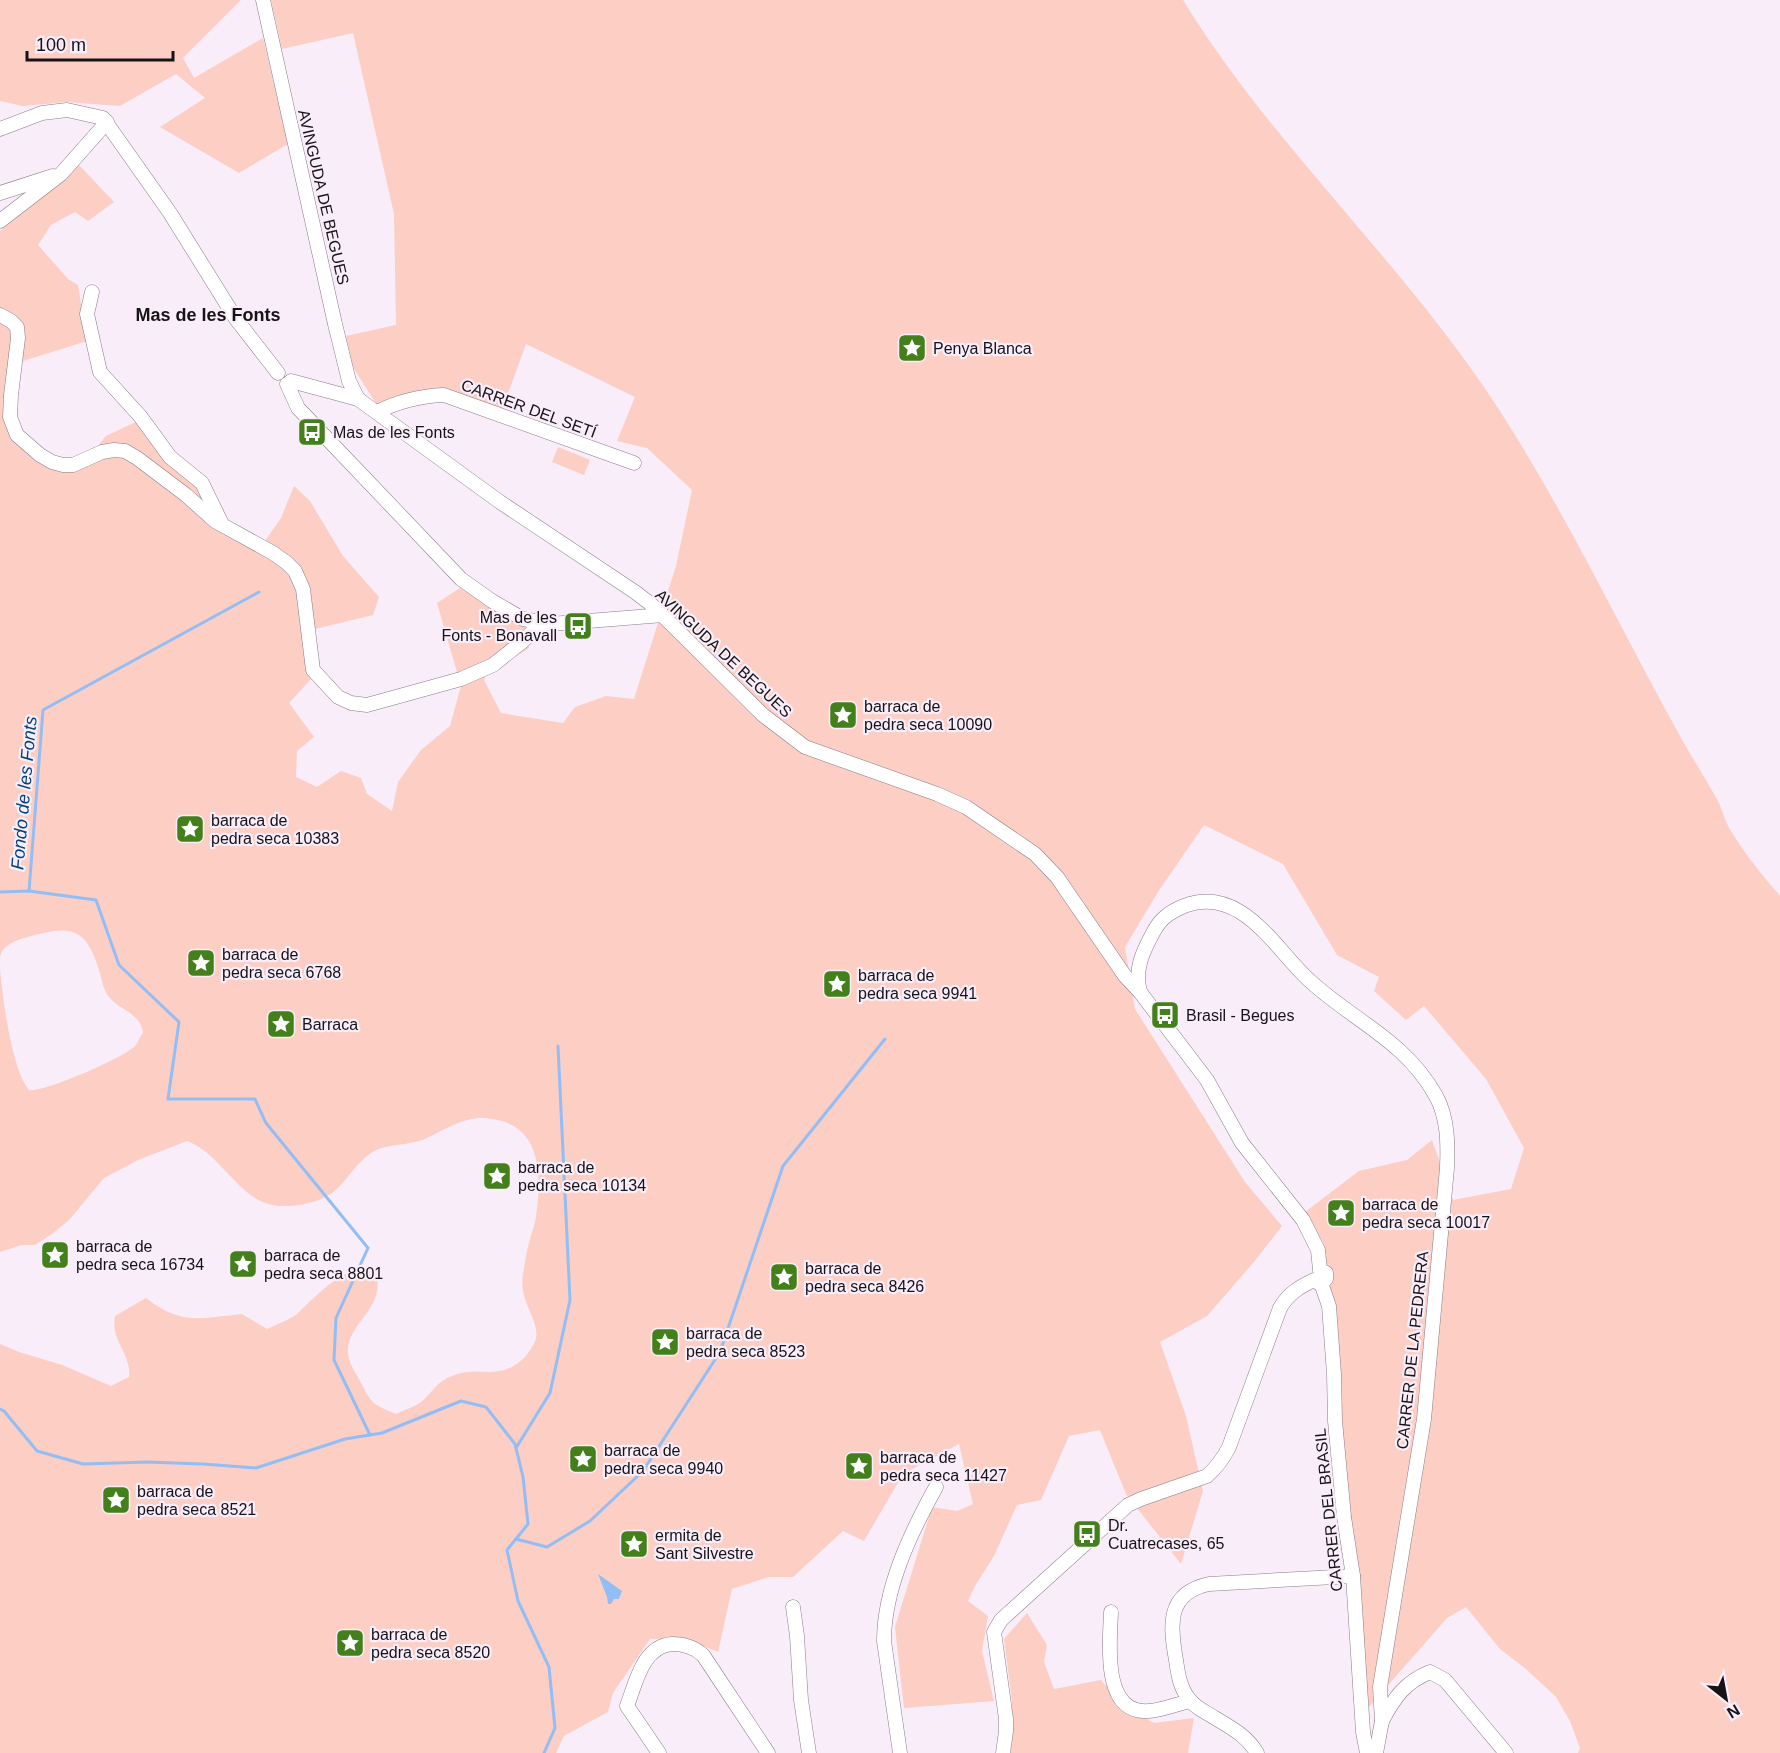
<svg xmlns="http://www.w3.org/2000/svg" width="1780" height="1753" viewBox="0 0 1780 1753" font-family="Arial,sans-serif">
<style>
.green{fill:#fccec4}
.water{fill:#92bef5}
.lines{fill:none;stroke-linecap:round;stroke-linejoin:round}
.stream{stroke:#92bef5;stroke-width:3}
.minor-casing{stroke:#877d88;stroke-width:15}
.minor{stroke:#fff;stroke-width:14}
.labels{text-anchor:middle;stroke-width:4.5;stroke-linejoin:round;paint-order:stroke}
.street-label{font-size:16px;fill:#161317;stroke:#f8edf9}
.poi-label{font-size:16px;fill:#161317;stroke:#f8edf9;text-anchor:start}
.neighbourhood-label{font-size:18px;font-weight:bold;fill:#161317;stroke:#f8edf9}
.water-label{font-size:18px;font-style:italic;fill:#004180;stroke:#f8edf9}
</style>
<rect width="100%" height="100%" fill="#f8edf9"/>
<g class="green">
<polygon points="0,0 241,0 183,58 194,78 263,38 288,144 239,173 160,127 205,98 176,74 120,106 66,102 23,106 0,101"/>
<path d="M 271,0 L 1183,0 C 1273,147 1404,263 1498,408 C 1566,513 1619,626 1680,736 C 1692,758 1706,779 1718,801 C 1723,811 1725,822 1731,831 C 1745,854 1762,875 1780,896 L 1780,1753 L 1578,1753 L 1580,1748 L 1570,1721 L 1556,1697 L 1526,1669 L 1500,1649 L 1466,1607 L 1447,1618 L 1369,1707 L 1323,1242 L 1305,1212 L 1359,1171 L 1407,1160 L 1432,1140 L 1453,1200 L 1511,1189 L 1524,1148 L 1486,1079 L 1424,1006 L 1406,1020 L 1374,991 L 1379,977 L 1337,955 L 1283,864 L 1204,825 L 1158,892 L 1125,947 L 1135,1009 L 1245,1182 L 1282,1226 L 1254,1262 L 1207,1316 L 1160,1342 L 1186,1416 L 1203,1491 L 1181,1564 L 1126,1494 L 1100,1430 L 1069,1436 L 1041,1500 L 1017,1505 L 994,1556 L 975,1586 L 968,1601 L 988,1616 L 982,1651 L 994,1701 L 904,1708 L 895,1627 L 932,1507 L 957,1511 L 973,1504 L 959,1444 L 903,1474 L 864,1541 L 843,1531 L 793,1577 L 769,1577 L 732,1589 L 718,1652 L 686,1639 L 650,1639 L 613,1693 L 608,1712 L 564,1736 L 556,1753 L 0,1753 L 0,1344 L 19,1352 L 62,1365 L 111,1386 L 129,1377 C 132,1354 110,1341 115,1316 L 146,1298 C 182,1326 201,1318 242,1314 L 267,1329 C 276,1325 289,1320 297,1314 C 312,1300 342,1267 364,1270 C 368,1271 373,1274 377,1276 C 383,1308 352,1321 348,1347 C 346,1359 355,1372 360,1381 C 372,1404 372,1404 396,1414 C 404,1410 414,1407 421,1402 C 432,1393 437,1381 452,1376 C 481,1364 497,1383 524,1358 C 528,1354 534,1345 536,1339 C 540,1319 518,1302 523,1274 C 525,1264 526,1253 529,1243 C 531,1234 535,1226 536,1216 C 541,1183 543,1135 505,1122 C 497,1120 487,1117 478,1118 C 460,1120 443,1130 427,1138 C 410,1146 386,1143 371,1153 C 358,1162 350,1175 340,1186 C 327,1200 304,1206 286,1206 C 240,1208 226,1156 187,1141 L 138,1160 L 104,1178 L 69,1220 L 52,1234 L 35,1245 L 22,1245 L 0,1252 L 0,970 C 3,998 11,1068 29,1090 C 43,1093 126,1057 136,1045 C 138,1042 140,1036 143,1033 C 141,1013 119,1010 109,997 C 103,989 102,980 99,970 C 85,923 67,926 24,938 C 14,941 2,946 0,957 L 0,231 L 79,165 L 114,202 L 88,221 L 75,212 L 51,225 L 38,245 L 68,279 L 78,285 L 87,341 L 20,362 C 19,374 13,407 15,418 C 22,443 49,455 71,463 L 90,455 L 106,436 L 138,421 L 201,485 L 207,504 L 258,551 L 281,518 L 294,486 L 310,501 L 343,556 L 379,597 L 373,615 L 315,629 L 313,677 L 289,703 L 314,737 L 297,751 L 296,777 L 317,787 L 341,771 L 361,778 L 367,794 L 392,811 L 398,782 L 421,750 L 450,726 L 461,686 L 437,603 L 460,588 L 525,626 L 529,648 L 486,675 L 484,680 L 501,713 L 563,723 L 575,707 L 606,696 L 634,699 L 676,566 L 692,490 L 647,448 L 617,441 L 635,397 L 526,344 L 502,410 L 440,392 L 377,405 L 353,367 L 346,336 L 396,325 L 394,214 L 353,33 L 282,49 Z"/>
<polygon points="558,447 590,460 584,475 552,462"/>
<polygon points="1027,1613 1047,1645 1044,1662 1054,1689 1101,1680 1121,1704 1154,1723 1194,1718 1188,1753 1011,1753 1012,1701 1004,1639"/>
</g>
<polygon class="water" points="598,1574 622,1591 619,1599 614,1599 611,1604 608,1604 607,1597"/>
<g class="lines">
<g class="stream">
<polyline points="259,592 43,710 29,891 96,900 119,965 179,1022 168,1099 255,1099 266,1123 368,1248 336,1318 334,1360 370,1435"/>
<polyline points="0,892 29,891"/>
<polyline points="0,1409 4,1411 37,1451 83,1464 147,1462 203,1464 256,1468 345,1439 382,1433 461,1401 486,1407 515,1444 523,1477 528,1524 507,1550 518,1601 549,1667 555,1728 544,1753"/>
<polyline points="516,1448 550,1393 570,1300 558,1046"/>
<polyline points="516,1539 547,1547 590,1521 643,1471 720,1352 783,1166 885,1039"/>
</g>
<g class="minor-casing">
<g id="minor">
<polyline points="263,0 335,324 349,381 358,399"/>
<polyline points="0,129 42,113 67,110 103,118 170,213 236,319 278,373"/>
<polyline points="0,193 53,176"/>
<polyline points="0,221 61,174 107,122"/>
<polyline points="92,292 87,314 100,372 140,416 170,457 202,483 222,524"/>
<polyline points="0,315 11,321 17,327 18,338 11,395 10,417 17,435 40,455 52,462 63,465 73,465 102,452 114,450 125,451 137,458 186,495 215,521 273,553 287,563 295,571 303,589 313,670 338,697 351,703 367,705 461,679 493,665 523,641 542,622"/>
<polyline points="291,381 358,399 500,502 635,592 652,605 763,715 805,747 937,794 966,807 1035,854 1057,877 1125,976 1140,992 1207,1080 1242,1143 1303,1220 1318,1250 1320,1270 1326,1273 1326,1279 1321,1283"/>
<polyline points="287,384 298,408 317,428 461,579 492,601 523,619 551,624 663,615"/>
<path d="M 377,412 C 399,401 420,396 444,395 L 634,463"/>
<path d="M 1140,992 C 1134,969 1143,951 1154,931 C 1161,918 1170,912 1184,906 C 1241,884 1275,949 1309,980 C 1353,1021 1405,1040 1436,1096 C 1448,1118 1448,1144 1447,1168 L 1424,1419 L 1380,1687 L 1382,1721 L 1376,1753"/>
<polyline points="1321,1283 1329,1306 1334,1374 1335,1421 1344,1517 1353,1576 1363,1732 1367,1753"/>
<polyline points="793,1607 797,1636 801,1700 809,1753"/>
<path d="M 1111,1612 C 1110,1641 1101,1715 1149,1711 C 1163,1710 1177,1704 1190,1701"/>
<path d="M 1382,1721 C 1394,1698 1405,1682 1430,1672 L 1445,1680 L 1506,1753"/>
<path d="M 659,1753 L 627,1706 C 636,1682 643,1646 672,1644 C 685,1644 694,1647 703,1655 L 768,1753"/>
<path d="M 900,1753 L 884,1641 C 884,1588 911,1532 936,1487"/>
<path d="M 1003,1753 L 1006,1731 L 1006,1719 L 994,1632 L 1001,1620 L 1128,1505 L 1141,1499 L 1207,1476 C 1217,1467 1223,1459 1229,1447 L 1280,1308 C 1288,1294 1299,1287 1314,1280 L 1318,1283 L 1321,1283"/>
<path d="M 1257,1753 C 1247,1736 1232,1728 1215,1718 C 1206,1712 1195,1708 1189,1699 C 1180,1688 1178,1674 1176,1660 C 1170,1626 1166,1593 1209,1584 L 1353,1576"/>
</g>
</g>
<use href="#minor" class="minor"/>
</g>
<defs>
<g id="sight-square" transform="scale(1.5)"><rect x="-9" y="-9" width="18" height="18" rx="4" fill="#437f1b" stroke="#f8edf9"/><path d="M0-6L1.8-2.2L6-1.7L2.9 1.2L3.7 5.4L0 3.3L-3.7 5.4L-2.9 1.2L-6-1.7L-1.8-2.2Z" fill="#fff"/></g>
<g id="bus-square" transform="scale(1.5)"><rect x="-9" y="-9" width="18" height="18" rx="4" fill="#437f1b" stroke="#f8edf9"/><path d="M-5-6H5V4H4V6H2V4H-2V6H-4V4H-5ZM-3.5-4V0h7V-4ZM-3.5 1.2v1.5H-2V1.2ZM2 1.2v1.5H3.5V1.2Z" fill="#fff"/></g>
</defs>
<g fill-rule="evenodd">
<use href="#sight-square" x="912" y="348"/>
<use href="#bus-square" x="312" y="432"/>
<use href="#bus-square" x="578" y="626"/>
<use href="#sight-square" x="843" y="715"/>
<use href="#sight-square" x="190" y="829"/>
<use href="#sight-square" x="201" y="963"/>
<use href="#sight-square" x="837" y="984"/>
<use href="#bus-square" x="1165" y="1015"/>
<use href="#sight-square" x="281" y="1024"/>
<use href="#sight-square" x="497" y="1176"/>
<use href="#sight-square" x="1341" y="1213"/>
<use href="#sight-square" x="55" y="1255"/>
<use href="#sight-square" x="243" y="1264"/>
<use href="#sight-square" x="784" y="1277"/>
<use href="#sight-square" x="665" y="1342"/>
<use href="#sight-square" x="583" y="1459"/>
<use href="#sight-square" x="859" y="1466"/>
<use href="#sight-square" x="116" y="1500"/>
<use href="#bus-square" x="1087" y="1534"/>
<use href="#sight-square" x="634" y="1544"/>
<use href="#sight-square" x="350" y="1643"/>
</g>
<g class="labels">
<g class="street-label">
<text transform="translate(324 197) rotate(77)" y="6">AVINGUDA DE BEGUES</text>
<text transform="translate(529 408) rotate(20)" y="6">CARRER DEL SETÍ</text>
<text transform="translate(724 653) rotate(43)" y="6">AVINGUDA DE BEGUES</text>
<text transform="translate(1412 1350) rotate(-84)" y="6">CARRER DE LA PEDRERA</text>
<text transform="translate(1328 1510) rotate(-96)" y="6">CARRER DEL BRASIL</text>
</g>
<g class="poi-label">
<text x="933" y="354">Penya Blanca</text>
<text x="333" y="438">Mas de les Fonts</text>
<text x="557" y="623" text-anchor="end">Mas de les<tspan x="557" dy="18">Fonts - Bonavall</tspan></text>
<text x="864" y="712">barraca de<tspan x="864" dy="18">pedra seca 10090</tspan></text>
<text x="211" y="826">barraca de<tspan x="211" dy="18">pedra seca 10383</tspan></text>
<text x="222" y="960">barraca de<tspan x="222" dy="18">pedra seca 6768</tspan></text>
<text x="858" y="981">barraca de<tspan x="858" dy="18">pedra seca 9941</tspan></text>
<text x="1186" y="1021">Brasil - Begues</text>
<text x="302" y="1030">Barraca</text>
<text x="518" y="1173">barraca de<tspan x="518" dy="18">pedra seca 10134</tspan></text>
<text x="1362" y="1210">barraca de<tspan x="1362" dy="18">pedra seca 10017</tspan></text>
<text x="76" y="1252">barraca de<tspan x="76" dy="18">pedra seca 16734</tspan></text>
<text x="264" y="1261">barraca de<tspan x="264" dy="18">pedra seca 8801</tspan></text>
<text x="805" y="1274">barraca de<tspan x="805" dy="18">pedra seca 8426</tspan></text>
<text x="686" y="1339">barraca de<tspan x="686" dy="18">pedra seca 8523</tspan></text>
<text x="604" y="1456">barraca de<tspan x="604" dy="18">pedra seca 9940</tspan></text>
<text x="880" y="1463">barraca de<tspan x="880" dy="18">pedra seca 11427</tspan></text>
<text x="137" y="1497">barraca de<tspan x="137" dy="18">pedra seca 8521</tspan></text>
<text x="1108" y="1531">Dr.<tspan x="1108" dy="18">Cuatrecases, 65</tspan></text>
<text x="655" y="1541">ermita de<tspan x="655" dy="18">Sant Silvestre</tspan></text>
<text x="371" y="1640">barraca de<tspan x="371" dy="18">pedra seca 8520</tspan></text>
</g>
<g class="neighbourhood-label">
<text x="208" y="321">Mas de les Fonts</text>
</g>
<g class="water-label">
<text transform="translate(24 793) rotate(-85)" y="6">Fondo de les Fonts</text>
</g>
</g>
<g transform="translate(1726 1699) rotate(149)" stroke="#f8edf9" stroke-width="4.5" paint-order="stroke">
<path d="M0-4.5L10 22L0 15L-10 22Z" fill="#161317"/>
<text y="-9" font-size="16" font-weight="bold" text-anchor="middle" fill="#161317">N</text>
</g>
<path d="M27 51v9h146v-9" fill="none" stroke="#161317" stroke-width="3"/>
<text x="36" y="51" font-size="18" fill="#161317" stroke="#f8edf9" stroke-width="4.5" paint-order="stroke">100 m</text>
</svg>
